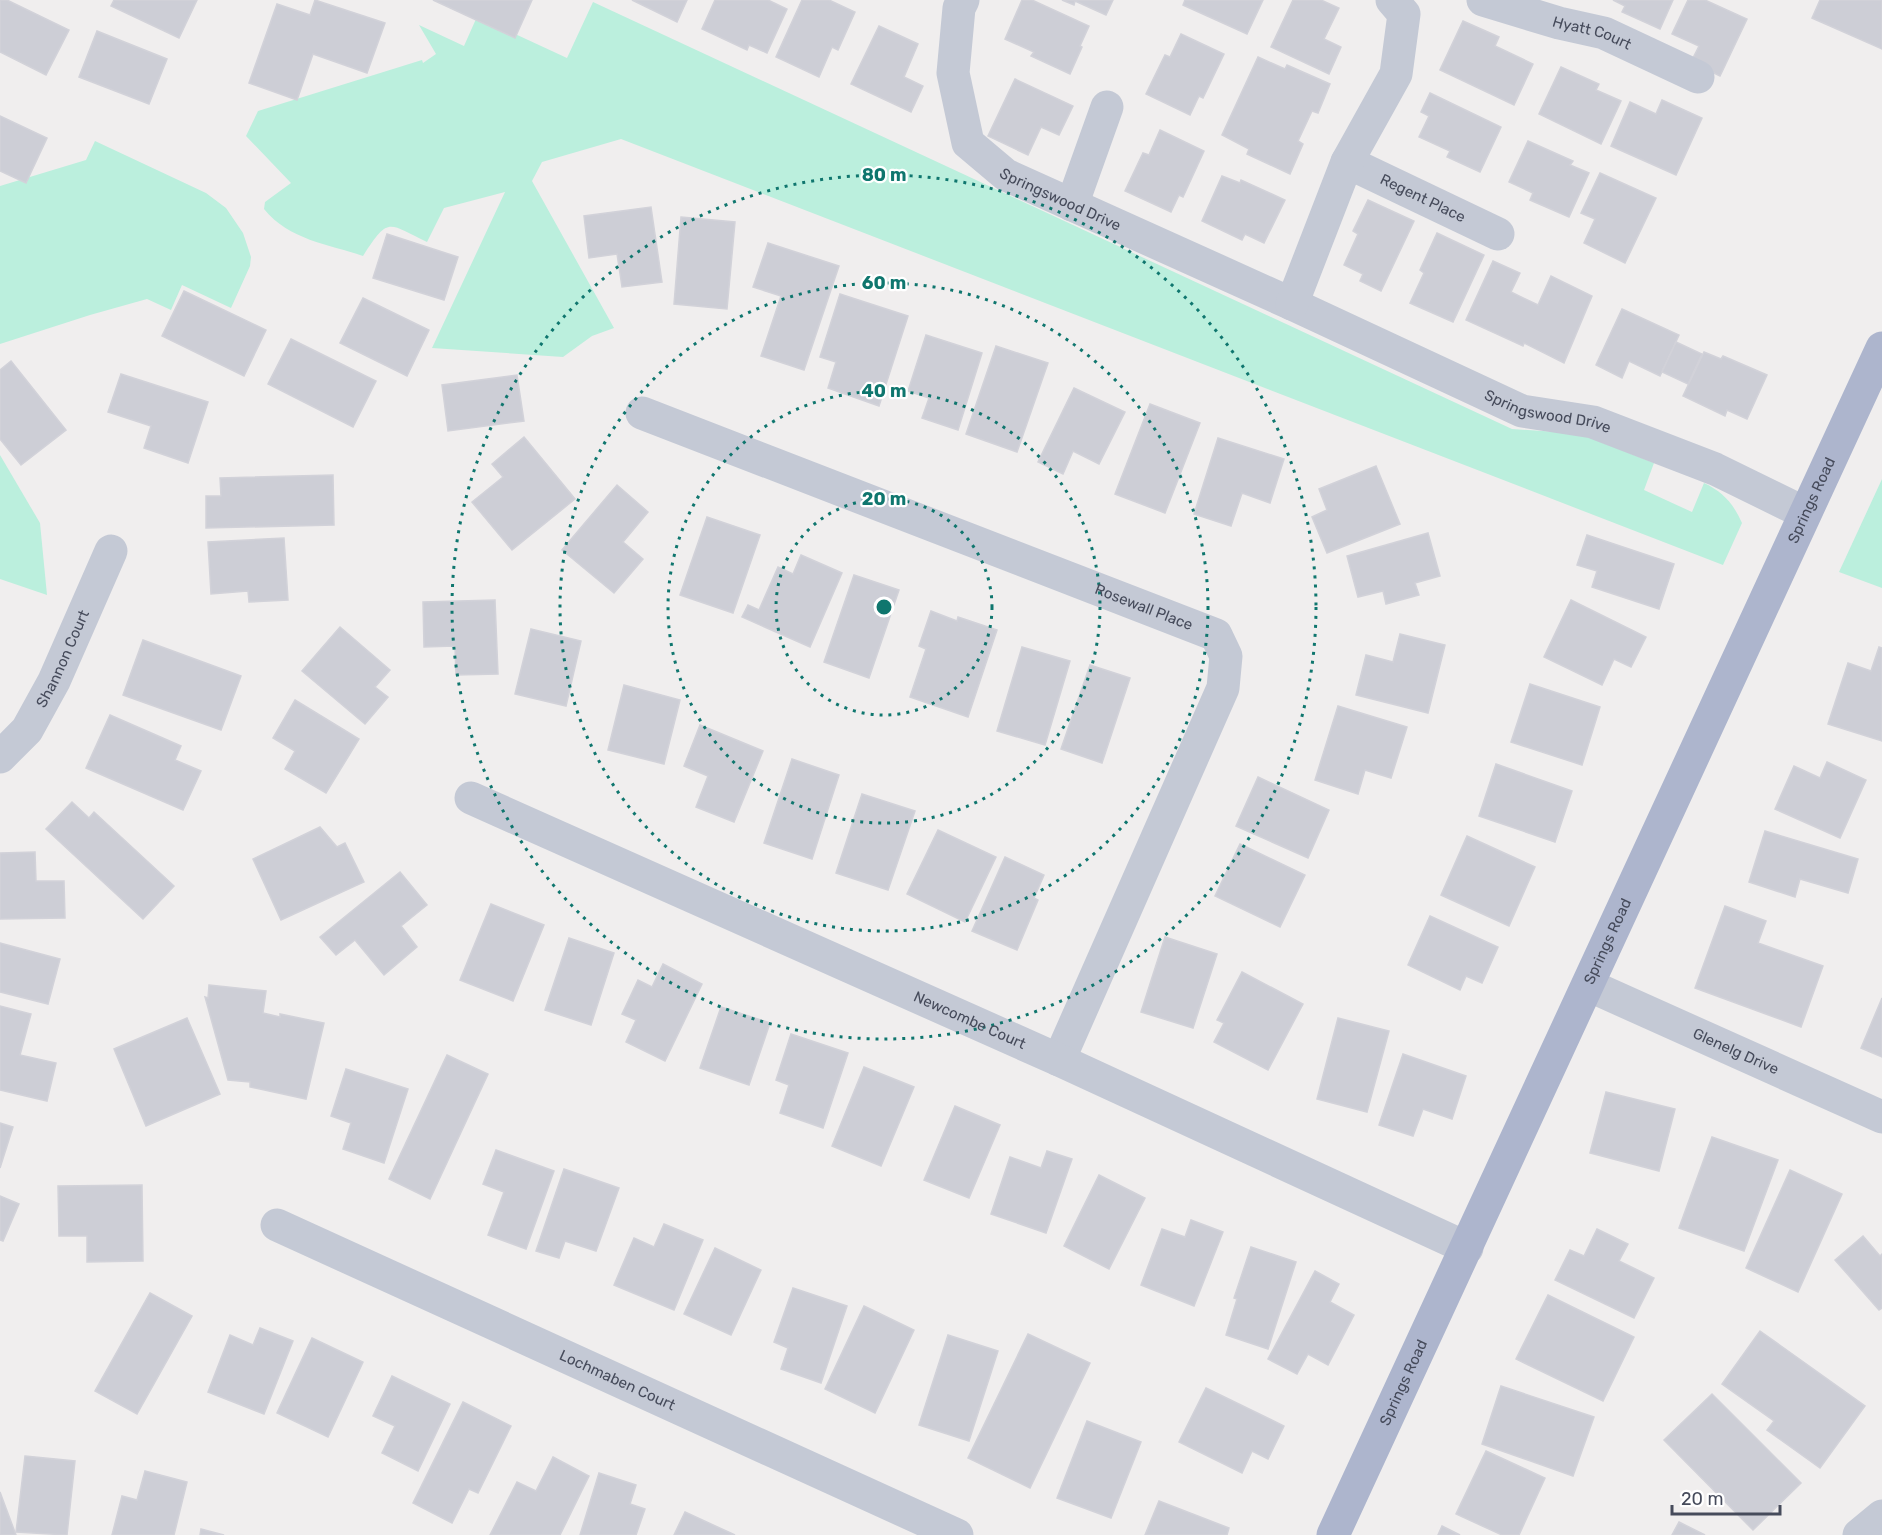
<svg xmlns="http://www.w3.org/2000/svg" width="1882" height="1535" viewBox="0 0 1882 1535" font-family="Rubik,sans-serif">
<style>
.green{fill:#bbefdd}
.building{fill:#cdced6;stroke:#d2d2d9;stroke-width:1.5}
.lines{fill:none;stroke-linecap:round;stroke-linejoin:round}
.minor{stroke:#c4c9d5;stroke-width:33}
.major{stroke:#adb5cd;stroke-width:33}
.ring{fill:none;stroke:#0f766e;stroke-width:3;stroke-dasharray:3 6}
.labels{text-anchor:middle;stroke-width:4.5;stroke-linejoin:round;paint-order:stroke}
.street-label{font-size:15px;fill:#464b5b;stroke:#fff}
.centre{fill:#0f766e;stroke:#fff;stroke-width:3}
.ring-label{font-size:18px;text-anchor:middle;font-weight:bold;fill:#0f766e;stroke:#fff;stroke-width:4.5;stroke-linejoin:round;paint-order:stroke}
</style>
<rect width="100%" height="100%" fill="#f0eeee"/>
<g class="green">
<path d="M 593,2 L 1512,429 L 1572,433 L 1591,438 L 1654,463 L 1644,490 L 1692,512 L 1704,483 C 1723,492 1733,503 1742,523 L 1723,565 L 621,139 L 542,162 L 532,181 L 614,328 L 592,336 L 563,357 L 432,348 L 505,192 L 444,208 L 427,242 C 387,223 389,216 363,256 C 328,244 289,240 264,209 L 265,202 L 291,183 L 246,136 L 258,111 L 422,60 L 423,63 L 436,54 L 419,25 L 464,46 L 476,19 L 513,33 L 567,58 Z"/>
<polygon points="95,141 206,193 226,208 243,233 251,257 250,266 231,308 182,285 171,310 147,299 90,315 0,344 0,186 86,160"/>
<polygon points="0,455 40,523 47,595 0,579"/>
<polygon points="1882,479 1882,588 1839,572"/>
</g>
<g class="building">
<polygon points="0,0 7,0 69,30 46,75 0,52"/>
<polygon points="114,0 197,0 179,38 111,6"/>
<polygon points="315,0 385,23 367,73 313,54 297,100 249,83 277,4 310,15"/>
<polygon points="433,0 532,0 515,38"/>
<polygon points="632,0 687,0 677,22"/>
<polygon points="715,0 768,0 787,9 767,53 749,45 747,50 702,29"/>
<polygon points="802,0 829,0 855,12 838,50 832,47 819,77 776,57"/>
<polygon points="1022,0 1032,0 1089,26 1080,46 1082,47 1070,74 1031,56 1034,52 1005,39"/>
<polygon points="1062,0 1113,0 1106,15 1075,1 1074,5"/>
<polygon points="1185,0 1263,0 1247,34 1183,5"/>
<polygon points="1293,0 1321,0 1339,8 1324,39 1341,47 1329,74 1271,47"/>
<polygon points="1613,0 1673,0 1660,29 1622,12 1625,6"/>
<polygon points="1688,0 1705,0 1747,19 1720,76 1691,62 1699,46 1672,34"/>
<polygon points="1820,0 1882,0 1882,49 1812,18"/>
<polygon points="1463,21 1499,37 1495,46 1533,64 1514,105 1440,70"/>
<polygon points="879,26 918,44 904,77 923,86 911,112 851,84"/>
<polygon points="97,31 167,59 149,104 79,77"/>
<polygon points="1181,34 1224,54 1203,98 1199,96 1190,115 1146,94 1165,55 1170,57"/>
<polygon points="1258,57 1285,69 1287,65 1330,84 1318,113 1312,111 1298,141 1303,144 1290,174 1247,154 1249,149 1222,135"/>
<polygon points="1561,67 1599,84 1596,90 1621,101 1601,144 1539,114"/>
<polygon points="1015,79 1073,106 1059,135 1041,127 1028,155 988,136"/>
<polygon points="1430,93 1501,127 1480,172 1447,157 1450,151 1419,137 1429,116 1421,112"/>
<polygon points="1662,100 1702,118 1676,175 1611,146 1630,102 1656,114"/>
<polygon points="0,116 47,138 26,183 0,171"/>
<polygon points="1160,130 1204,151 1183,197 1179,195 1171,212 1125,191 1143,153 1149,155"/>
<polygon points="1528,141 1573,161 1570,165 1589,173 1569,217 1530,200 1533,193 1509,182"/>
<polygon points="1600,173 1656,198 1625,263 1584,243 1595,219 1581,213"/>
<polygon points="1222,176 1240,183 1241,180 1285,200 1264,243 1245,234 1242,240 1202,221"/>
<polygon points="1368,200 1414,221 1381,291 1360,281 1363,274 1344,265 1358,234 1353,231"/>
<polygon points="651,207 662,282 622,287 617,254 589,258 584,216"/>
<polygon points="681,217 735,222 727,309 674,304"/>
<polygon points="1437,233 1484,255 1453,322 1410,303 1424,273 1420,270"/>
<polygon points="387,234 458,257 444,300 373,278"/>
<polygon points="768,243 839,266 804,370 761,356 781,296 753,287"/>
<polygon points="1493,261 1520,273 1511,292 1538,305 1551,276 1592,296 1564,363 1524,343 1523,346 1466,320"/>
<polygon points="184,291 266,330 244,376 162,336"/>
<polygon points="840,294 908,316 879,406 828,388 836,362 820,357"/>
<polygon points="363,298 429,330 407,376 340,343"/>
<polygon points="1622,309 1679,335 1660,376 1629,361 1622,378 1596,365"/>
<polygon points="926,335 982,353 958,430 922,418 929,398 908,391"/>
<polygon points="291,339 376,381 353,427 268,384"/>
<polygon points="1676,342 1702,354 1688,384 1662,372"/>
<polygon points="996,346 1048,363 1017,452 966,434"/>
<polygon points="1704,352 1721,359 1723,356 1767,375 1747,419 1727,410 1725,416 1683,396"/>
<polygon points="11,361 66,430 21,465 0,439 0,370"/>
<polygon points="121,374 208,402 188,463 144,448 151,426 108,412"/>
<polygon points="517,375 524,421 448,431 442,385"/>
<polygon points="1074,388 1125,412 1099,464 1073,451 1063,474 1038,462"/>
<polygon points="1150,404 1200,423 1165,513 1115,494"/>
<polygon points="524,437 575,499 512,550 472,502 503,477 492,464"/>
<polygon points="1218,438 1284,459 1270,503 1242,493 1231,526 1194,514"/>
<polygon points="1376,466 1400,524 1327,553 1312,517 1327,510 1319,489"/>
<polygon points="333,475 334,525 206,528 206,496 221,496 220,478"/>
<polygon points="617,485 648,512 623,542 643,559 614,593 562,550"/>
<polygon points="707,517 760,535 733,613 680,595"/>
<polygon points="1428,533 1440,576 1415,583 1419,595 1386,604 1383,591 1358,597 1347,556"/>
<polygon points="1587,535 1674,564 1659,609 1592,587 1597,571 1577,565"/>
<polygon points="284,538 288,600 249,602 248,591 211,594 208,542"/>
<polygon points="801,555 842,573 810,647 742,617 748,605 759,610 778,567 793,574"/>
<polygon points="854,575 899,590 869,678 824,662"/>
<polygon points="495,600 498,674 456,675 455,646 424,647 423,602"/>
<polygon points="1571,600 1646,637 1631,667 1614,659 1602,685 1544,657"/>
<polygon points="931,611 957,621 958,617 997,630 968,717 910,697 926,649 919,646"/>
<polygon points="340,627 390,670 375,687 388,697 365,724 302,671"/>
<polygon points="531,629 581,641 566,706 515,694"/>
<polygon points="1400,634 1445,645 1428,713 1356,695 1366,655 1393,662"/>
<polygon points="143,640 241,676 221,730 123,695"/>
<polygon points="1022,647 1070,661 1045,745 997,731"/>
<polygon points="1879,647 1882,648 1882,741 1828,724 1848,663 1871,671"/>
<polygon points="1090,665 1130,678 1102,763 1061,749"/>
<polygon points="1530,684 1600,707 1582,765 1511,742"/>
<polygon points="624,685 680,700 664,764 608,750"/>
<polygon points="295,700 359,739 326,793 285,769 295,751 273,738"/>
<polygon points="1338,706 1407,727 1391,778 1365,770 1358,794 1315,780"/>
<polygon points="110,715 181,746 175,760 201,771 183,810 86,768"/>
<polygon points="700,725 763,751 734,822 696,807 708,776 684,766"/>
<polygon points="792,759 839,775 812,859 764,843"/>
<polygon points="1827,762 1866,780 1840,838 1775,809 1794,766 1820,778"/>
<polygon points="1496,764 1572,791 1555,842 1479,816"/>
<polygon points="1258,777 1329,810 1308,858 1236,826"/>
<polygon points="862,794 915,811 888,890 836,873"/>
<polygon points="72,802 89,818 94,812 174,886 143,919 46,829"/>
<polygon points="320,827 337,847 345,843 364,882 281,920 253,859"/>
<polygon points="938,830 996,857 965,922 907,894"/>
<polygon points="1765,831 1858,859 1848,893 1800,879 1795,897 1749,882"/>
<polygon points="1467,836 1535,867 1509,926 1441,895"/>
<polygon points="1240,844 1305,875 1280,927 1215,896"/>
<polygon points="35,852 36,881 64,881 65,918 0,919 0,853"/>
<polygon points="1005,857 1044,875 1034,898 1038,900 1017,950 972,931"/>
<polygon points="400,872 427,905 401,926 417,947 384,975 355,940 336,955 320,937"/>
<polygon points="491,904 544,925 513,1001 460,980"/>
<polygon points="1725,906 1766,921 1758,943 1823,966 1801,1027 1695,988"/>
<polygon points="1430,916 1498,947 1482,983 1466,976 1460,990 1408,965"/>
<polygon points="1165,937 1217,954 1193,1028 1141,1012"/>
<polygon points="569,938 614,953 591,1025 545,1010"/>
<polygon points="0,943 60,959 48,1004 0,992"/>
<polygon points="663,964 702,984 665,1061 626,1042 636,1020 622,1014 638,980 652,987"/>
<polygon points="1242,972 1303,1004 1268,1070 1214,1042 1224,1023 1217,1020"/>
<polygon points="209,985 266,991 263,1013 280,1017 280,1014 324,1023 306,1099 250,1087 250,1082 228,1080 205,997 208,998"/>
<polygon points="1882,998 1882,1057 1861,1048"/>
<polygon points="0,1006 31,1014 20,1055 56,1063 47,1101 0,1090"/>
<polygon points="721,1007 770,1023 749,1085 700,1068"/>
<polygon points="187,1018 220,1094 146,1126 114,1049"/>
<polygon points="1338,1018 1389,1031 1367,1112 1317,1099"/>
<polygon points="791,1034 848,1053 823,1128 780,1113 789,1085 776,1080"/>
<polygon points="1403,1054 1466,1076 1452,1119 1423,1109 1413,1136 1379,1125"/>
<polygon points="447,1055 488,1074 430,1199 389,1179"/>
<polygon points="864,1067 914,1087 881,1166 832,1146"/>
<polygon points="346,1069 408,1089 384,1163 343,1149 351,1123 331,1116"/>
<polygon points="1606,1092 1675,1109 1659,1171 1590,1153"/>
<polygon points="955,1106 1000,1125 969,1198 924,1180"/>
<polygon points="0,1123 13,1127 0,1168"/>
<polygon points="1712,1137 1778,1160 1744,1251 1679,1228"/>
<polygon points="496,1150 554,1171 526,1249 488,1235 504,1192 483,1184"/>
<polygon points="1047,1151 1072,1159 1046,1233 991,1214 1010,1157 1041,1168"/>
<polygon points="564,1169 619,1188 596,1251 565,1241 559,1258 536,1251"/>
<polygon points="1790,1170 1842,1194 1798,1292 1746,1268"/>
<polygon points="1099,1175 1145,1198 1109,1269 1064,1246"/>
<polygon points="142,1185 143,1261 87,1262 87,1236 59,1236 58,1186"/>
<polygon points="0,1196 19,1204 3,1241 0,1240"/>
<polygon points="1191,1220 1223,1232 1194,1306 1141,1285 1162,1229 1185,1237"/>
<polygon points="664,1224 703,1240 674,1310 614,1285 634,1238 654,1247"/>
<polygon points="1597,1229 1628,1244 1619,1261 1654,1278 1634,1318 1555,1280 1570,1250 1584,1256"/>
<polygon points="1863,1236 1880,1256 1882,1254 1882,1308 1879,1310 1835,1260"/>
<polygon points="1251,1247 1296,1262 1268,1349 1226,1335 1237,1299 1234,1298"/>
<polygon points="715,1248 761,1270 731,1335 684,1314"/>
<polygon points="1315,1271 1339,1284 1330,1302 1354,1315 1328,1365 1308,1354 1297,1374 1268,1359"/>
<polygon points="793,1288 847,1306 821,1383 781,1369 788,1348 774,1342"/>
<polygon points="150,1293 192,1316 137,1414 95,1391"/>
<polygon points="1548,1295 1634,1337 1603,1401 1516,1359"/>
<polygon points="864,1306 914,1330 875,1413 825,1389"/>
<polygon points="260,1328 293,1341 264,1414 208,1392 230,1335 253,1345"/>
<polygon points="1760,1331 1865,1406 1820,1468 1767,1430 1774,1421 1722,1384"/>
<polygon points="1028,1334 1090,1363 1030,1488 968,1458"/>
<polygon points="948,1335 998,1351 969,1441 919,1425"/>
<polygon points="312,1338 363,1362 328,1437 277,1413"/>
<polygon points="392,1376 450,1404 418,1471 382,1453 395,1426 373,1416"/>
<polygon points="1501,1386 1594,1417 1573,1476 1482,1444"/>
<polygon points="1206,1388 1284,1426 1268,1459 1252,1451 1242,1473 1179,1442"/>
<polygon points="1712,1394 1801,1483 1753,1530 1664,1440"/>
<polygon points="463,1402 511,1426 478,1493 469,1489 452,1523 413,1503"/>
<polygon points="1087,1421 1141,1442 1111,1518 1057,1498"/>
<polygon points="1486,1451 1545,1478 1519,1535 1502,1535 1456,1514"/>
<polygon points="25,1456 75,1461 67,1535 16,1532"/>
<polygon points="553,1457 589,1476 560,1535 490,1535 517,1482 536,1491"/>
<polygon points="145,1471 187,1482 174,1535 112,1535 122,1496 137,1500"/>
<polygon points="599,1473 636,1485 630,1504 645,1509 636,1535 580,1535"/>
<polygon points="0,1492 16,1535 0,1535"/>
<polygon points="1159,1501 1229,1528 1227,1535 1145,1535"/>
<polygon points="685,1512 735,1535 674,1535"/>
<polygon points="1679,1522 1705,1535 1672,1535"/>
<polygon points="1442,1526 1460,1535 1438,1535"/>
<polygon points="201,1529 224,1535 200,1535"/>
</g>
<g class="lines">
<g class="minor">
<path id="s1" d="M 963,0 L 959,8 L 953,73 L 968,143 L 1006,175 L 1292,304 L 1522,411 L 1593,422 L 1715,469 L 1805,513"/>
<path id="s2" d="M 1483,0 L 1559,23 L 1604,33 L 1698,77"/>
<path id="s3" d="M 1347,162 L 1498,234"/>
<polyline points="1072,205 1107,107"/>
<polyline points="1292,304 1347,162 1396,74 1404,14 1392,0"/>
<path id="s4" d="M 642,413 L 1216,635 L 1226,656 L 1223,688 L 1059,1060"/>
<path id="s5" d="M 0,757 L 27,730 L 54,681 L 111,551"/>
<path id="s6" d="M 471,798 L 1059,1060 L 1467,1248"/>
<path id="s7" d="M 1588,985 L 1882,1117"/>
<path id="s8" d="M 277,1225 L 957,1535"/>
<polyline points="1859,1535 1882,1516"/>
</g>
<path class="major" id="s9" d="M 1333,1535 L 1882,348"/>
</g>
<g class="ring">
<circle cx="884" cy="607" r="108"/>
<circle cx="884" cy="607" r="216"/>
<circle cx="884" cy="607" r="324"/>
<circle cx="884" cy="607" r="432"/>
</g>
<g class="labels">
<g class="street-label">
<text dy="5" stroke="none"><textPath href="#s2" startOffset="114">Hyatt Court</textPath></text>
<text dy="5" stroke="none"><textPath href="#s1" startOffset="255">Springswood Drive</textPath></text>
<text dy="5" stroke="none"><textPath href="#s3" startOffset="84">Regent Place</textPath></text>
<text dy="5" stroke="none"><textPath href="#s1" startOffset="788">Springswood Drive</textPath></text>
<text dy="5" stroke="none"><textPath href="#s9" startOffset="1140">Springs Road</textPath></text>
<text dy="5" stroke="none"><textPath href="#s4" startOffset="538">Rosewall Place</textPath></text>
<text dy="5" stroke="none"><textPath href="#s5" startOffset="118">Shannon Court</textPath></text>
<text dy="5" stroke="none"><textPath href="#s9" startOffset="654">Springs Road</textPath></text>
<text dy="5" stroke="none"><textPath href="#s6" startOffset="546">Newcombe Court</textPath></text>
<text dy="5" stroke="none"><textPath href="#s7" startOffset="162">Glenelg Drive</textPath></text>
<text dy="5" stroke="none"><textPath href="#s8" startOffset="374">Lochmaben Court</textPath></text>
<text dy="5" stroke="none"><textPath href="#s9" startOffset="168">Springs Road</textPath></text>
</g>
</g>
<circle cx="884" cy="607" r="9" class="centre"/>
<g class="ring-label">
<text x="884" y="181">80 m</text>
<text x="884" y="289">60 m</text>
<text x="884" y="397">40 m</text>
<text x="884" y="505">20 m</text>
</g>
<path d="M1672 1505v9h108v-9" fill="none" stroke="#464b5b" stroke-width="3"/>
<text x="1681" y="1505" font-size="18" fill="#464b5b" stroke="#ffffff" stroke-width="4.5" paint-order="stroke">20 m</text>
</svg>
